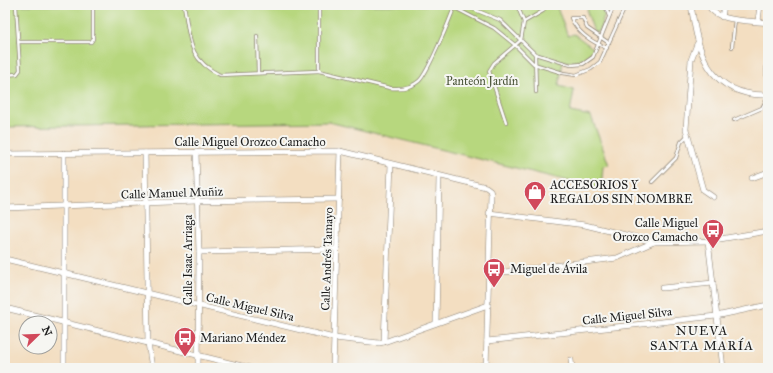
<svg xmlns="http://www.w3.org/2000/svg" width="773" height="373" viewBox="0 0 773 373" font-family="'IM FELL Great Primer',serif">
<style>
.green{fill:#b7d77e;stroke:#6a7a4d}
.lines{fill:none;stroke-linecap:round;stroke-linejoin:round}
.service-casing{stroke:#887d6e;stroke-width:4}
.minor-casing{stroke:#887d6e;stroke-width:6}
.service{stroke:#fff;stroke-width:2.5}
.minor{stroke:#fff;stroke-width:5}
.labels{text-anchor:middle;stroke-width:4;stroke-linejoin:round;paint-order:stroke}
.park-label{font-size:12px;fill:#4a5439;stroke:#f6f6f2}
.street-label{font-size:12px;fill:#1c1c1c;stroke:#f6f6f2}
.poi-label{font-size:12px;fill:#1c1c1c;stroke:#f6f6f2;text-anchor:start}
.neighbourhood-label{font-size:13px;letter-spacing:1px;fill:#1c1c1c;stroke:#f6f6f2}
</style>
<rect width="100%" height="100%" fill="#f6f6f2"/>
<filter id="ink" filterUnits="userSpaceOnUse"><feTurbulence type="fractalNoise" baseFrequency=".025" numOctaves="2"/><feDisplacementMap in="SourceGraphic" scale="8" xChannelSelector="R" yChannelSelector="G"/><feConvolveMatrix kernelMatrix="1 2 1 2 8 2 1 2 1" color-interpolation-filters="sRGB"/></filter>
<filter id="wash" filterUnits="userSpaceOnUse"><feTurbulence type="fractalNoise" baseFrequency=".012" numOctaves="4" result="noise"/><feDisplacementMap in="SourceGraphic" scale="16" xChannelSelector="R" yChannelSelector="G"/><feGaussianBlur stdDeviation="0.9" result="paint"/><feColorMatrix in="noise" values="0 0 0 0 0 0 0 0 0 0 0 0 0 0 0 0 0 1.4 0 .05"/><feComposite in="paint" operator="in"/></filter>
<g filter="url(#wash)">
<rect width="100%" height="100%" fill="#f3dec1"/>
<g class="green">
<path d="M 5,5 L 556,5 L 568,36 L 574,34 L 593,48 C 588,60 577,64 563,61 L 559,86 L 574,90 L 570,112 L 591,116 L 609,165 L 603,166 L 601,189 L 329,122 L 5,127 Z"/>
<polygon points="588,5 602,5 605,14 599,32 594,32 587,12"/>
</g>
</g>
<g filter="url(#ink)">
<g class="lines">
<g class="service-casing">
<g id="service">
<path d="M 184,5 C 190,38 187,59 220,75 L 319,71"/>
<path d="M 319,5 L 319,71 L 390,88 C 400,89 411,88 419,81 C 428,73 450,19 455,5"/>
<polyline points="449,5 494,28 515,45 534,64 563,73 576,75 591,69 600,62 626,5"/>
<polyline points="463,5 500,20 535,54 571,65 583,64 593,57 614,5"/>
<polyline points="517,5 524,22"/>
<polyline points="605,5 609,16"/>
<polyline points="257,36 258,73"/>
<polyline points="18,42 91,42 93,39 93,5"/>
<polyline points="732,47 735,19"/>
<path d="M 607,48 C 591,42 578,33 571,18 L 583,18 L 587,28 L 609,43"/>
<polyline points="535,54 536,92"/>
<polyline points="5,75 17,74 20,70 16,5"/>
<polyline points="734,120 762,108 768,97"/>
<polyline points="506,122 489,71 494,63 521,40 524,22 543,11 545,5"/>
<polyline points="652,182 676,158 681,142 688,135"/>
</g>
</g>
<g class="minor-casing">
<g id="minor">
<path d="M 691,5 C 697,42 703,83 746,93 C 753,95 761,95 768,95"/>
<path d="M 708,5 C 717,23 750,20 768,23"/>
<polyline points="722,17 724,5"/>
<polyline points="758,21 760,5"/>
<polyline points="697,44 691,60 686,129 703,190 713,197"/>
<polyline points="767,74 768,62"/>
<polyline points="196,152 199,252 198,368"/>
<polyline points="64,153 64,368"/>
<polyline points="145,153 148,343 152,368"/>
<polyline points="5,154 340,151 486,187 490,190 491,194 486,368"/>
<polyline points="752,178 768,172"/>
<polyline points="5,208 197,201 339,199"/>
<polyline points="489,213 585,225 654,242 708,241 768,231"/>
<polyline points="708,241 723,368"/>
<polyline points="199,252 337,249"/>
<polyline points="5,259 334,338 379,343 384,342 488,305"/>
<polyline points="488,274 617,258 654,242"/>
<polyline points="662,288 713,283"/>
<polyline points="5,308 250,368"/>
<polyline points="436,323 439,177"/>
<polyline points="487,341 716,316 768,305"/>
<polyline points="384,342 391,164"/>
<polyline points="571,360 572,368"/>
<polyline points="5,367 9,368"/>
<polyline points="333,368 340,151"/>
<polyline points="472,368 487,364"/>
</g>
</g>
<use href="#service" class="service"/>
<use href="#minor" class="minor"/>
</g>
</g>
<defs>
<g id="shop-pin" transform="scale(1.15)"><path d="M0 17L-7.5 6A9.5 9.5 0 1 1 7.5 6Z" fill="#d1495b" stroke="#f6f6f2"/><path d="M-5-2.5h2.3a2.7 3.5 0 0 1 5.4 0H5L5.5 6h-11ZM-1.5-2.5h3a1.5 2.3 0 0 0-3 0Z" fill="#fff"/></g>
<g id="bus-pin" transform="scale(1.15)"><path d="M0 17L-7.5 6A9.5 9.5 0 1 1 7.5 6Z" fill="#d1495b" stroke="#f6f6f2"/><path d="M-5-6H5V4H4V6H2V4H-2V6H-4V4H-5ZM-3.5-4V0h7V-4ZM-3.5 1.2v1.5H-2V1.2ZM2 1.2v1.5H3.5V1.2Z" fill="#fff"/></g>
</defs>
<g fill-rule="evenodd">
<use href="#shop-pin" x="535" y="192"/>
<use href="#bus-pin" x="713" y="230"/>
<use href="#bus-pin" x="494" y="269"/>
<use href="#bus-pin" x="185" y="338"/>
</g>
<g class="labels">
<g class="park-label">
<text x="482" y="85">Panteón Jardín</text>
</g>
<g class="street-label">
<text x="250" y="146">Calle Miguel Orozco Camacho</text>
<text transform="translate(172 193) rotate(-2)" y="4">Calle Manuel Muñiz</text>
<text transform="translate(327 259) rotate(-88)" y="4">Calle Andrés Tamayo</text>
<text transform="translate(188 260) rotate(-90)" y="4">Calle Isaac Arriaga</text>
<text transform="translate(250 307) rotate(13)" y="4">Calle Miguel Silva</text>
<text transform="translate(627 316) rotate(-6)" y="4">Calle Miguel Silva</text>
</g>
<g class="poi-label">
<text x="550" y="189">ACCESORIOS Y<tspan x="550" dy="14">REGALOS SIN NOMBRE</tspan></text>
<text x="698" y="227" text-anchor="end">Calle Miguel<tspan x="698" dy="14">Orozco Camacho</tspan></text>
<text x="510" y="273">Miguel de Ávila</text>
<text x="200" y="342">Mariano Méndez</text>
</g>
<g class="neighbourhood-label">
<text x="702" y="335">NUEVA<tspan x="702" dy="15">SANTA MARÍA</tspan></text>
</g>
</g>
<rect width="773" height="373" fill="none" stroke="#f6f6f2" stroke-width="20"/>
<g transform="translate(38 335) rotate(67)"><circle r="19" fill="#f6f6f2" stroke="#9f9f9c"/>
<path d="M0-3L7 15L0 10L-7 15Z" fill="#d1495b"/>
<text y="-6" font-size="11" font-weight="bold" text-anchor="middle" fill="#1c1c1c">N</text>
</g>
</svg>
